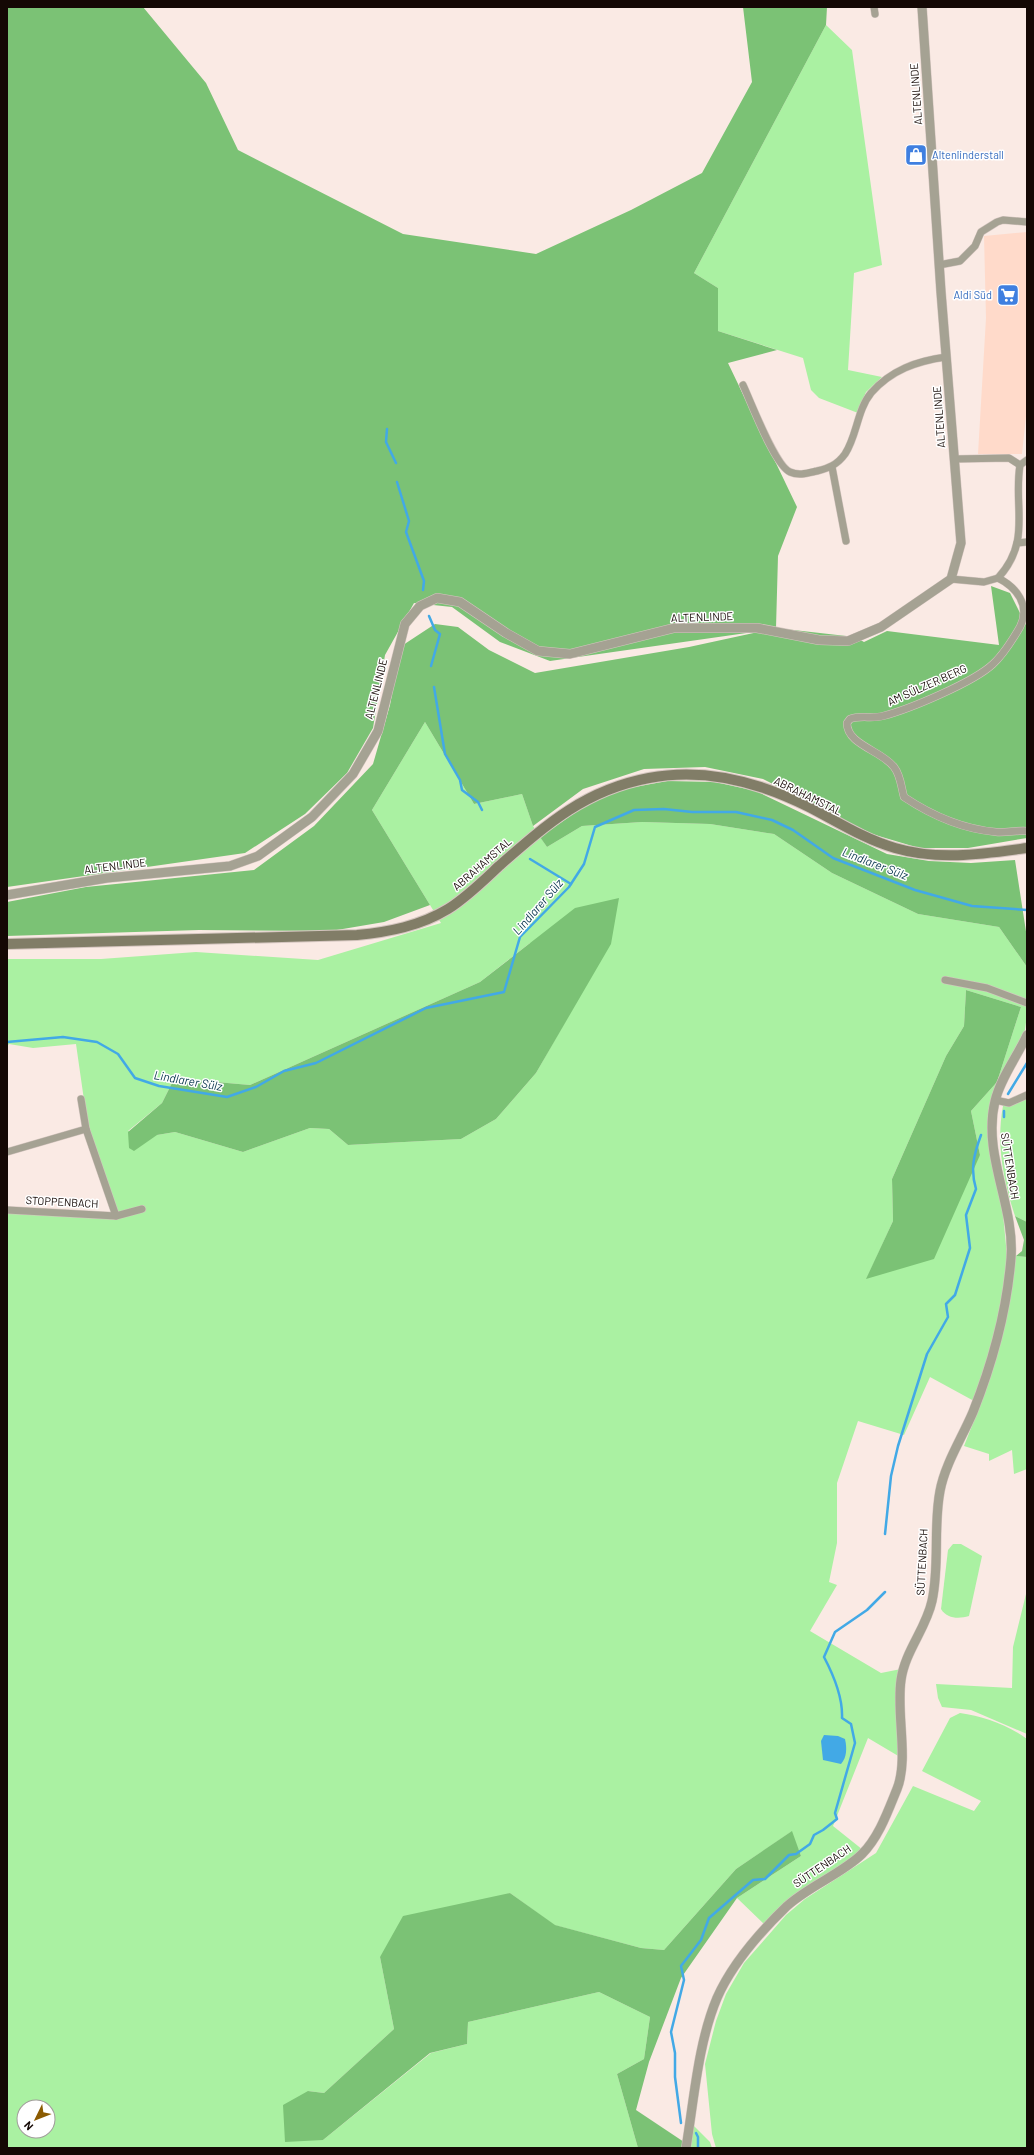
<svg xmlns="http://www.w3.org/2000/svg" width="1034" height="2155" viewBox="0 0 1034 2155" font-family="Barlow,sans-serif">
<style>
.built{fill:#ffdaca}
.green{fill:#aaf1a2;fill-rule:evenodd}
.forest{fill:#7bc275}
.water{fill:#42a9e6}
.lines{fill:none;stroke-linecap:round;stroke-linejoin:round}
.stream{stroke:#42a9e6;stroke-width:2.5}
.minor-casing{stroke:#d5c6c0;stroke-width:8}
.tertiary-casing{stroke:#d5c6c0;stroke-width:10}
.secondary-casing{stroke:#d5c6c0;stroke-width:12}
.minor{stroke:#a5a293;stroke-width:7}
.tertiary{stroke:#a5a293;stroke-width:9}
.secondary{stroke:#817d67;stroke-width:10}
.labels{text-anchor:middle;stroke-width:3;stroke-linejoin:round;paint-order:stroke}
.street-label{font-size:11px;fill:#140804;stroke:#fff}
.shop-label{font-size:11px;fill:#366cbe;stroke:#fff;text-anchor:start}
.water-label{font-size:12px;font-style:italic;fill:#09364e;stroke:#fff}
</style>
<rect width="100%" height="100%" fill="#faeae4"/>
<polygon class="built" points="1027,232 1027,407 1022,454 978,454 986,318 984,236"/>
<g class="green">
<polygon points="826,25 852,50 882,265 854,273 848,370 882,377 866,392 858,413 819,398 811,390 803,358 718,331 718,288 694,273"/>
<path d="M 425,722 L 474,804 L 522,794 L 533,826 L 547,847 L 582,826 L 642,822 L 710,824 L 774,834 L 832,873 L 918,914 L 999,927 L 1027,967 L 1027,1015 L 1025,1030 L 990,1111 L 1003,1214 L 1009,1277 L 994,1339 L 974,1401 L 930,1377 L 904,1435 L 858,1421 L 837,1483 L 837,1543 L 829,1582 L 837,1585 L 810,1631 L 881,1673 L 901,1669 L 900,1757 L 868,1738 L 833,1826 L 863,1850 L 766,1926 L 737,1898 L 801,1856 L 791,1832 L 736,1869 L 664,1950 L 641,1948 L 554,1925 L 510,1893 L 380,1957 L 394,2029 L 324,2093 L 308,2091 L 323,2140 L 431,2053 L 467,2044 L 468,2022 L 599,1992 L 650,2017 L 644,2059 L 617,2074 L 638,2148 L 7,2148 L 7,1213 L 115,1216 L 90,1142 L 76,1044 L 33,1048 L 9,1044 L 7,1046 L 7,959 L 101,959 L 196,952 L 318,960 L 441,923 L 372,810 ZM 530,943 L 569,1015 L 536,1073 L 496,1119 L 461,1139 L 348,1145 L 329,1129 L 310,1128 L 243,1152 L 175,1132 L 157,1135 L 128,1131 L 162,1103 L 172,1083 L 193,1080 L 250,1085 L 480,982 ZM 966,990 L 1021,1007 L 997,1082 L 971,1111 L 980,1155 L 867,1278 L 893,1221 L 892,1179 L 946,1056 L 964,1026 ZM 24,2107 L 48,2107 L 48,2131 L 24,2131 Z"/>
<path d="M 1027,1097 L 1027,1222 L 1015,1216 C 1003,1180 996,1143 1003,1106 Z"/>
<polygon points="1016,1256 1027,1257 1027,1469 1014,1474 1012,1450 989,1461 989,1454 964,1446 984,1395 1003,1332"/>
<path d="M 953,1544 L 961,1544 L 982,1556 L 969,1616 C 959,1619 947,1619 941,1609 L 948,1550 Z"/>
<polygon points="1027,1590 1027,1734 971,1710 942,1707 938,1698 936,1684 1012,1688 1013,1647"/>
<path d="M 960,1713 C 983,1716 1008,1725 1027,1739 L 1027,2148 L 716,2148 L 712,2134 L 705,2064 L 716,2021 L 726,1994 L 744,1963 L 786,1915 L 805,1899 L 876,1853 L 913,1786 L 974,1811 L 981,1801 L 922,1771 L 950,1718 Z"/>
<polygon points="694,2126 710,2142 712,2148 690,2148"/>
</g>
<g class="forest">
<polygon points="7,7 143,7 206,83 238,150 403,234 536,254 631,210 702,173 752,82 743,7 827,7 826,25 694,273 718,288 718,331 777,350 728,363 797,507 778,556 776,628 855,637 864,642 887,631 999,645 991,586 1010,593 1027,627 1027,838 968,848 919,848 872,834 763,779 705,767 644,769 583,789 533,826 522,794 474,804 425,722 372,810 430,905 384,922 331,931 199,930 7,936 7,902 86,887 254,870 314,826 373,764 390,705 400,647 435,624 458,627 489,650 535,673 689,647 767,630 550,661 500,642 452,607 414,603 385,655 373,728 347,773 305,814 245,853 7,887"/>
<polygon points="667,781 715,782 756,791 887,854 929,861 971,863 1015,860 1027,938 1027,967 999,927 918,914 832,873 774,834 710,824 642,822 582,826 547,847 540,837 592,801 624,789"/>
<polygon points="619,898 611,944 536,1073 496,1119 461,1139 348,1145 329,1129 310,1128 243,1152 175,1132 157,1135 134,1151 129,1148 128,1132 162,1103 172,1083 193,1080 250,1085 480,982 575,908"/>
<polygon points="966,990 1021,1007 997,1082 971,1111 980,1155 934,1259 866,1279 893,1221 892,1179 946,1056 964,1026"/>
<polygon points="1015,1216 1027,1222 1027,1257 1016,1256 1022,1251 1024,1240"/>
<polygon points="792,1831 801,1856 737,1898 681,1978 649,2062 636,2110 684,2142 683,2148 638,2148 617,2074 644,2059 650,2017 599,1992 468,2022 467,2044 430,2053 323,2140 285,2142 283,2105 308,2091 324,2093 394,2029 380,1957 403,1916 510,1893 555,1925 641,1948 664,1950 736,1869"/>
</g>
<path class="water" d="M 824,1735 L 838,1736 L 845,1739 C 847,1748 847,1757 841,1764 L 823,1760 L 821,1741 Z"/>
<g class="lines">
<g class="stream">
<polyline points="387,429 386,442 396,463"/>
<polyline points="397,482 409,521 406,532 424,581 423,590"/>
<polyline points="429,616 435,630 440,634 431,666"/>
<polyline points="434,687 445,754 460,780 462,790 478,802 482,810"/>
<polyline points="530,859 571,884"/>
<polyline points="7,1042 63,1037 97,1042 118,1054 135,1078 159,1086 227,1097 256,1087 284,1071 316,1063 426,1008 504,992 520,937 569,887 584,864 595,827 634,810 664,809 692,812 736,812 772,820 793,830 833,858 915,890 972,906 1027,910"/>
<polyline points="1008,1094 1027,1063"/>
<polyline points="1004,1117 1004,1111"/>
<path d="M 885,1534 L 891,1476 L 898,1446 L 927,1354 L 948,1317 L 946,1304 L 955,1295 L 970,1248 L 966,1215 L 976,1189 C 970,1169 974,1154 981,1135"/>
<path d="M 681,2123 L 675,2077 L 675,2053 L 671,2032 L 684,1980 L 681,1966 L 701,1940 L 709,1918 L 753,1880 L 765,1879 L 789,1855 L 796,1854 L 810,1844 L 814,1835 L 823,1830 L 837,1819 L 835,1813 L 855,1743 L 851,1724 L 842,1718 C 843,1697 834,1676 824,1657 L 835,1632 L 867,1610 L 885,1592"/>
<polyline points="696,2133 698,2137 698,2148"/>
</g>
<g class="minor-casing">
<g id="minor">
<polyline points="874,7 875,14"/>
<polyline points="939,265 960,261 975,246 981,232 997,222 1003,220 1027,222"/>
<path d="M 743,385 C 751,402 775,466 790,472 C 799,476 808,473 817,471 C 829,468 837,465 845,454 C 857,436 857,410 871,393 C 891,370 917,361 946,357"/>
<polyline points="954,459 1009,458 1020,465"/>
<polyline points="832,467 846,541"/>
<polyline points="1017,543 1027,542"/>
<path d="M 998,578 C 1032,541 1013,507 1020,465 L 1027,460"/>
<path d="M 951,579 L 984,582 L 998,578 C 1016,587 1031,605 1020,627 C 1013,639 1004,654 993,664 C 974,682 910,709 883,716 C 872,719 860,715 850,719 L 847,723 C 847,745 881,750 894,767 C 901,776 901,787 904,797 C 931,815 963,829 996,832 C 1006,833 1017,830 1027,831"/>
<polyline points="945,980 987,988 1027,1003"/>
<polyline points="81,1099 86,1129 116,1216"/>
<polyline points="995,1100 1009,1103 1027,1095"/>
<polyline points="7,1152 86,1129"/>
<polyline points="7,1210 116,1216 142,1209"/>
</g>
</g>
<g class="tertiary-casing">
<g id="tertiary">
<polyline points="7,895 107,878 230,866 258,856 312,817 353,774 378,731 405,624 420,606 437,598 460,602 506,633 538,651 570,654 674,628 757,628 819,640 848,641 881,627 951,579 961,543 941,292 922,7"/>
<path d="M 686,2148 C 694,2100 698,2043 717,1998 C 732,1964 760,1932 787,1906 C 809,1886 843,1873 862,1854 C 879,1837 888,1811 897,1789 C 909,1759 896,1714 901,1680 C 905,1651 926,1629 932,1601 C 940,1565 933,1527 940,1491 C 945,1464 962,1438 973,1412 C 992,1364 1007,1309 1011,1258 C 1015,1205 982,1155 995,1101 C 1001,1077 1017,1057 1027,1035"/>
</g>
</g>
<g class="secondary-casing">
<path id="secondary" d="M 7,944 L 357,935 C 389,932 420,926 448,909 C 467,897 483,881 499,866 C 547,824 585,790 649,778 C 705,767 759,782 809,807 C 838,822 864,839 895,848 C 939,861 983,854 1027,848"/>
</g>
<use href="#minor" class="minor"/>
<use href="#tertiary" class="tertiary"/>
<use href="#secondary" class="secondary"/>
</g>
<defs>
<g id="shop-square" transform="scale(1.15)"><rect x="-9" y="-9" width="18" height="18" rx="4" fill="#3f7fe0" stroke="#fff"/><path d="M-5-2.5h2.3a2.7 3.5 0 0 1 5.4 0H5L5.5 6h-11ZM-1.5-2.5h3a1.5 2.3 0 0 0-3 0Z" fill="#fff"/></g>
<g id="supermarket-square" transform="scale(1.15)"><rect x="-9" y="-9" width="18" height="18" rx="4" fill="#3f7fe0" stroke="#fff"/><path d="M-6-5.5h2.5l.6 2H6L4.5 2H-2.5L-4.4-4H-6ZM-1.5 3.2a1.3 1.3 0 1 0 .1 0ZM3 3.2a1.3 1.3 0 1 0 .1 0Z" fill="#fff"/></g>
</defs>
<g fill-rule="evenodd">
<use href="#shop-square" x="916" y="155"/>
<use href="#supermarket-square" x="1008" y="295"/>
</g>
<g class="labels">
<g class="street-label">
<text transform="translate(916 94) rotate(-94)" y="4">ALTENLINDE</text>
<text transform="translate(939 417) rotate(-94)" y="4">ALTENLINDE</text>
<text transform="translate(702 617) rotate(-2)" y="4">ALTENLINDE</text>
<text transform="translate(927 685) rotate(-24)" y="4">AM SÜLZER BERG</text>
<text transform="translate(376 689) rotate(-76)" y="4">ALTENLINDE</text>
<text transform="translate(808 796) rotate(26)" y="4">ABRAHAMSTAL</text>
<text transform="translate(482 864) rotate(-41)" y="4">ABRAHAMSTAL</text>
<text transform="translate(115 866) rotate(-7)" y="4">ALTENLINDE</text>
<text transform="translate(1010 1166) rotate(81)" y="4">SÜTTENBACH</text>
<text transform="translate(62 1202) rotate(3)" y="4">STOPPENBACH</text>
<text transform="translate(922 1562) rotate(-87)" y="4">SÜTTENBACH</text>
<text transform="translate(822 1866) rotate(-34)" y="4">SÜTTENBACH</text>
</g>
<g class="shop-label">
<text x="932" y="159">Altenlinderstall</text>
<text x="992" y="299" text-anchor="end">Aldi Süd</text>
</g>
<g class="water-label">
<text transform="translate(875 864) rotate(21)" y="4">Lindlarer Sülz</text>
<text transform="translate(538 907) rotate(-49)" y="4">Lindlarer Sülz</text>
<text transform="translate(188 1081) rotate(10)" y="4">Lindlarer Sülz</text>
</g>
</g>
<rect width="1034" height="2155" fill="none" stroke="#140804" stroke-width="16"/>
<g transform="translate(36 2119) rotate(227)"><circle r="19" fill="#ffffff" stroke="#a19c9b"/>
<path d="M0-3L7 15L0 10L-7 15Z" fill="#8b5b02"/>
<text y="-6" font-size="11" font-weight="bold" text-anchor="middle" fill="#140804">N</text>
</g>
</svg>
